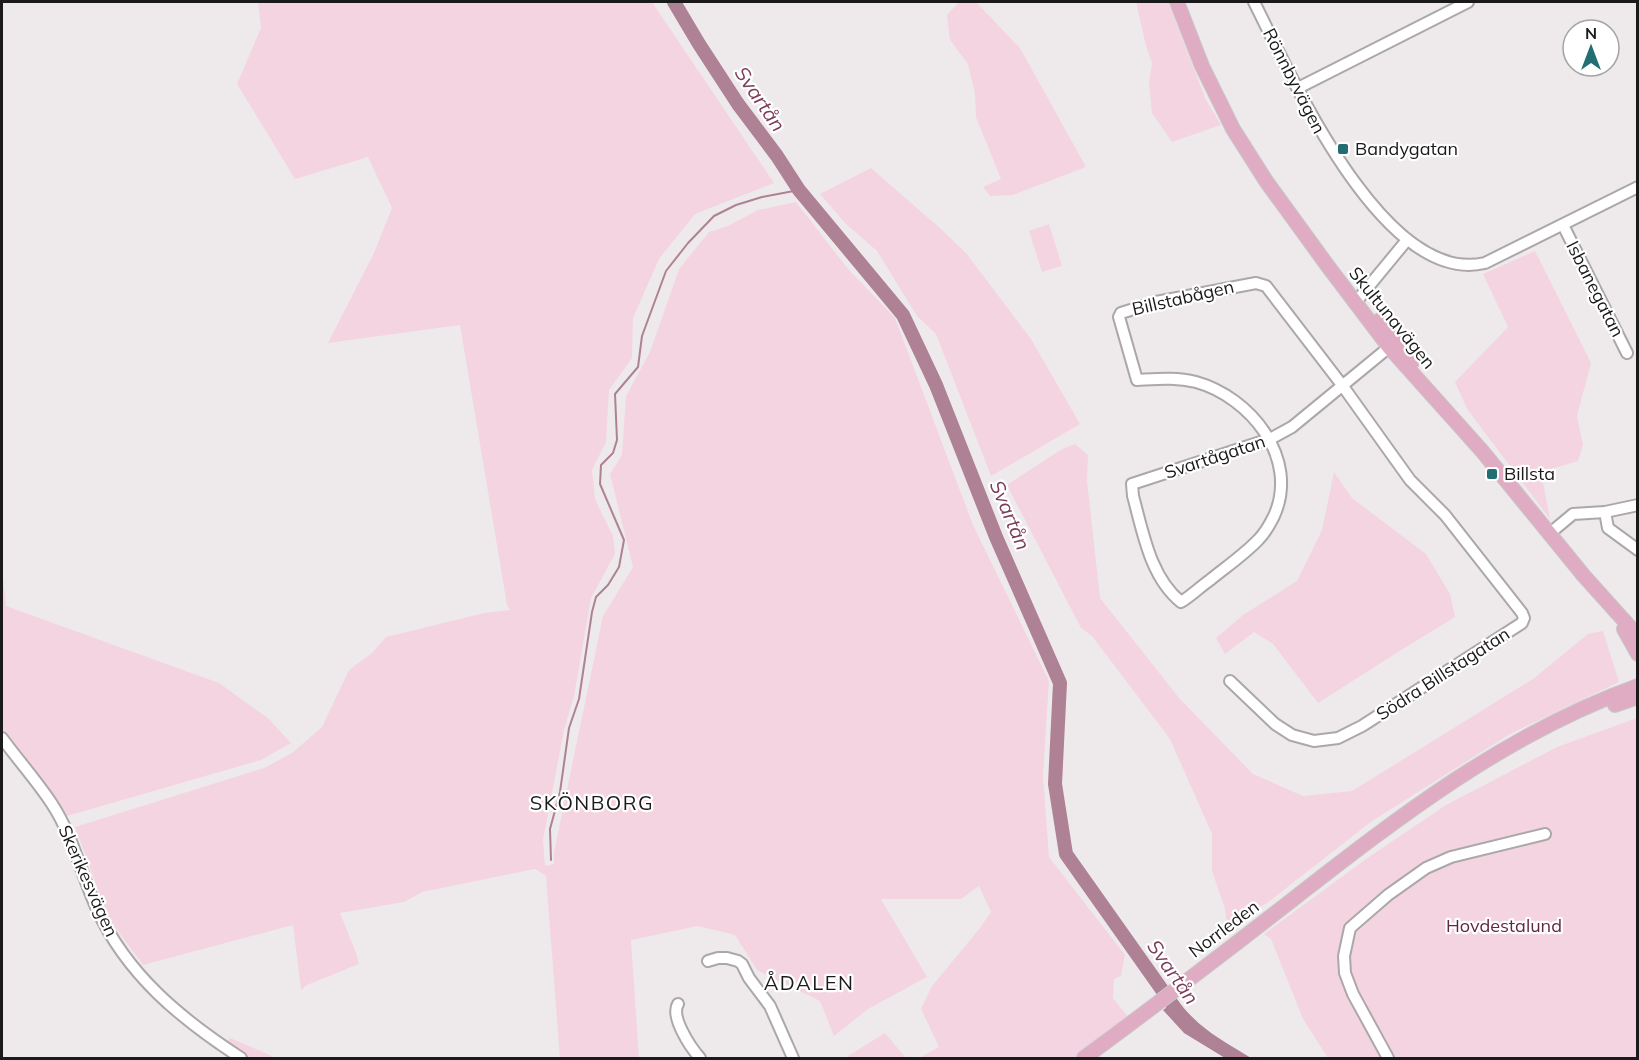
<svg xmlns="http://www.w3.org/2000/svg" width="1639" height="1060" viewBox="0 0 1639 1060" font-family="Mulish,sans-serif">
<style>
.green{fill:#f4d4e1}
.water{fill:#af8194}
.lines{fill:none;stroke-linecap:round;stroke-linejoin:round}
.stream{stroke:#af8194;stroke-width:2}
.river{stroke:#af8194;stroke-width:14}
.minor-casing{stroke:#aca8a9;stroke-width:14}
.major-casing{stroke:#c8c8c8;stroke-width:16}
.minor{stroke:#fff;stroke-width:10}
.major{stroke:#dfacc4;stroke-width:14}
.poi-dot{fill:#226e73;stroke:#fff;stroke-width:2}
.labels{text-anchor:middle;stroke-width:4.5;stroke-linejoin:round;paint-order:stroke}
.street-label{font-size:18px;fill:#1b1a1a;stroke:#fff}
.poi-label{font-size:18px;fill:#1b1a1a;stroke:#fff;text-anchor:start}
.park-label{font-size:18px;fill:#612643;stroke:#fff}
.water-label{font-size:20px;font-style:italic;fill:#7b3d5a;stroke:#fff}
.neighbourhood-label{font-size:20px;letter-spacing:1.5px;fill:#1b1a1a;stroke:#fff}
</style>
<rect width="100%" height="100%" fill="#eeeaec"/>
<g class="green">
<polygon points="258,2 652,2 774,183 695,214 659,259 633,318 632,358 609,390 606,442 592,470 595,499 613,536 615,554 591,598 574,696 564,730 543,840 545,866 554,864 554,852 603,616 633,567 610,474 622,455 626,396 650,352 679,269 709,232 728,226 758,210 796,202 848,269 895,318 973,525 1049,681 1043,775 1049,857 1125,955 1121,976 1114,979 1113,998 1128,1017 1074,1058 919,1058 939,1047 921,1009 932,986 980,928 991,912 979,886 961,899 881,899 927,977 868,1009 834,1036 820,1001 757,970 735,935 698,926 631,940 639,1058 560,1058 546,876 535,869 422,892 404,902 340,913 356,953 359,964 307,985 301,990 293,925 143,965 109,919 75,827 264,768 292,753 322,727 349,670 372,653 386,637 484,613 510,610 507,605 460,325 328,343 374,253 392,208 368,157 295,179 237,84 261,28"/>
<polygon points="959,2 976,2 1020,48 1086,167 1013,195 990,196 983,187 1001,179 976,117 975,94 968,64 950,40 947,15"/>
<polygon points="1136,2 1168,2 1206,100 1221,125 1172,142 1152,113 1149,83 1152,63 1146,46"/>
<polygon points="871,168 941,229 966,253 1031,339 1080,424 991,476 936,334 917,316 877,251 846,224 820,194"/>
<polygon points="1049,224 1062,266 1042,272 1029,231"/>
<polygon points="1535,251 1591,363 1577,416 1583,445 1578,461 1548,470 1543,482 1550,519 1467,409 1455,382 1508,327 1483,274"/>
<polygon points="1075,444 1088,455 1087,481 1100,598 1180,699 1253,774 1303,796 1352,791 1533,679 1588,634 1603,631 1619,682 1510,734 1372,821 1267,903 1227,926 1225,909 1212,871 1212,834 1170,739 1092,636 1081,628 1007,485 1062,449"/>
<polygon points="1334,472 1352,498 1426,554 1450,594 1455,617 1398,652 1318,703 1273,644 1254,632 1225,654 1216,638 1243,615 1297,581 1322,530"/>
<polygon points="2,567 6,606 219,683 269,719 291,743 261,760 67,816 2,728"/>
<polygon points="1637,718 1637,1058 1328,1058 1303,1019 1271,939 1264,934 1366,859 1446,805 1557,747"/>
<polygon points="885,1033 906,1058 850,1058 848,1056"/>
<polygon points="230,1038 270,1055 274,1058 249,1058 227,1043"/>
</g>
<path class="water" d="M 1177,1000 C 1201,1030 1220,1039 1251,1058 L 1225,1058 L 1184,1033 L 1163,1010 Z"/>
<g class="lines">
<polyline class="stream" points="551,860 550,829 560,792 569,728 579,699 592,612 596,597 608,585 619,567 624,540 600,484 601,465 613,453 617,440 615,394 638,367 642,336 666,271 688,243 714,216 736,205 762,197 799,190"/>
<polyline class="river" points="674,2 699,44 738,104 777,156 799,190 903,315 936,385 996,537 1060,683 1055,784 1066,854 1182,1018"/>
<g class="minor-casing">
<g id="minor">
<path d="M 1254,2 C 1290,73 1383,287 1485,263 L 1638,187"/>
<polyline points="1298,88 1468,2"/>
<polyline points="1563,225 1627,353"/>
<polyline points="1355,303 1407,240"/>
<polyline points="1605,512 1608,528 1638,550"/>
<polyline points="1549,534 1573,514 1605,512 1638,505"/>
<path d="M 1230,681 L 1275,724 L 1292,735 L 1314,741 L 1338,738 L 1362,726 L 1522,623 L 1524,618 L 1522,613 L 1445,515 L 1410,480 L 1342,385 L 1266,286 L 1256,283 L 1156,302 L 1121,313 L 1119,317 L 1137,380 C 1157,379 1176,377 1196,382 C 1250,397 1300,458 1274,516 C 1270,524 1266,532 1259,539 C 1245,554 1226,567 1210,580 C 1200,587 1191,596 1181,602 C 1150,577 1143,532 1133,496 L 1132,484 L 1270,439 L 1292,427 L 1393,344"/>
<path d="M 2,738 C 18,760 37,781 52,804 C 73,836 81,874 97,909 C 127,975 181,1019 241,1058"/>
<polyline points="708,961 718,958 727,958 738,961 742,964 749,978 770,1006 793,1058"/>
<path d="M 678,1004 C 670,1017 691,1048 700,1058"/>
<polyline points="1388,1058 1353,994 1345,973 1344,956 1350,928 1388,895 1426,868 1451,857 1545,834"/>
</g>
</g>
<g class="major-casing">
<g id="major">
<polyline points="1177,2 1202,66 1233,129 1266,181 1327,265 1389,347 1482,451 1584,576 1638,636"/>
<polyline points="1380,320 1413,361"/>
<polyline points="1624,629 1638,654"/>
<polyline points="1615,705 1638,697"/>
<path d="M 1084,1058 C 1152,1008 1220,956 1287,904 C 1396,819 1506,733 1638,686"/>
</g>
</g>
<use href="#minor" class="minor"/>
<use href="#major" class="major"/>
</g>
<g class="poi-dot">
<rect x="1337" y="143" width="12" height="12" rx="3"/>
<rect x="1486" y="468" width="12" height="12" rx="3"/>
</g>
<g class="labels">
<g class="street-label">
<text transform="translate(1294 81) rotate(63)" y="6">Rönnbyvägen</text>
<text transform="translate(1595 289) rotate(63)" y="6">Isbanegatan</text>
<text transform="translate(1183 298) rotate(-13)" y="6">Billstabågen</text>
<text transform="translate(1392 318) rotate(51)" y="6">Skultunavägen</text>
<text transform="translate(1215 457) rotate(-18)" y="6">Svartågatan</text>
<text transform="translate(1443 674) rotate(-33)" y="6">Södra Billstagatan</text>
<text transform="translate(88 881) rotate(66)" y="6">Skerikesvägen</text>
<text transform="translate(1224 929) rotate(-37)" y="6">Norrleden</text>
</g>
<g class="poi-label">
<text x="1355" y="155">Bandygatan</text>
<text x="1504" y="480">Billsta</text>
</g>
<g class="park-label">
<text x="1504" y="932">Hovdestalund</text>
</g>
<g class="water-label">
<text transform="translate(760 99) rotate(56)" y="7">Svartån</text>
<text transform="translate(1010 515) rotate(67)" y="7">Svartån</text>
<text transform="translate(1173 972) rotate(55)" y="7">Svartån</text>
</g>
<g class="neighbourhood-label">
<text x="592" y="810">SKÖNBORG</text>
<text x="809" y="990">ÅDALEN</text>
</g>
</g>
<rect width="1639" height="1060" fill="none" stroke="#1b1a1a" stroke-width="6"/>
<g transform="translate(1591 48)"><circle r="28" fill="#ffffff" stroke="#a4a3a3" stroke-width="1.5"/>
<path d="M0-4.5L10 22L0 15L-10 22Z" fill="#226e73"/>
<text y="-9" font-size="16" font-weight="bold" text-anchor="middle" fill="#1b1a1a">N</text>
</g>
</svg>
